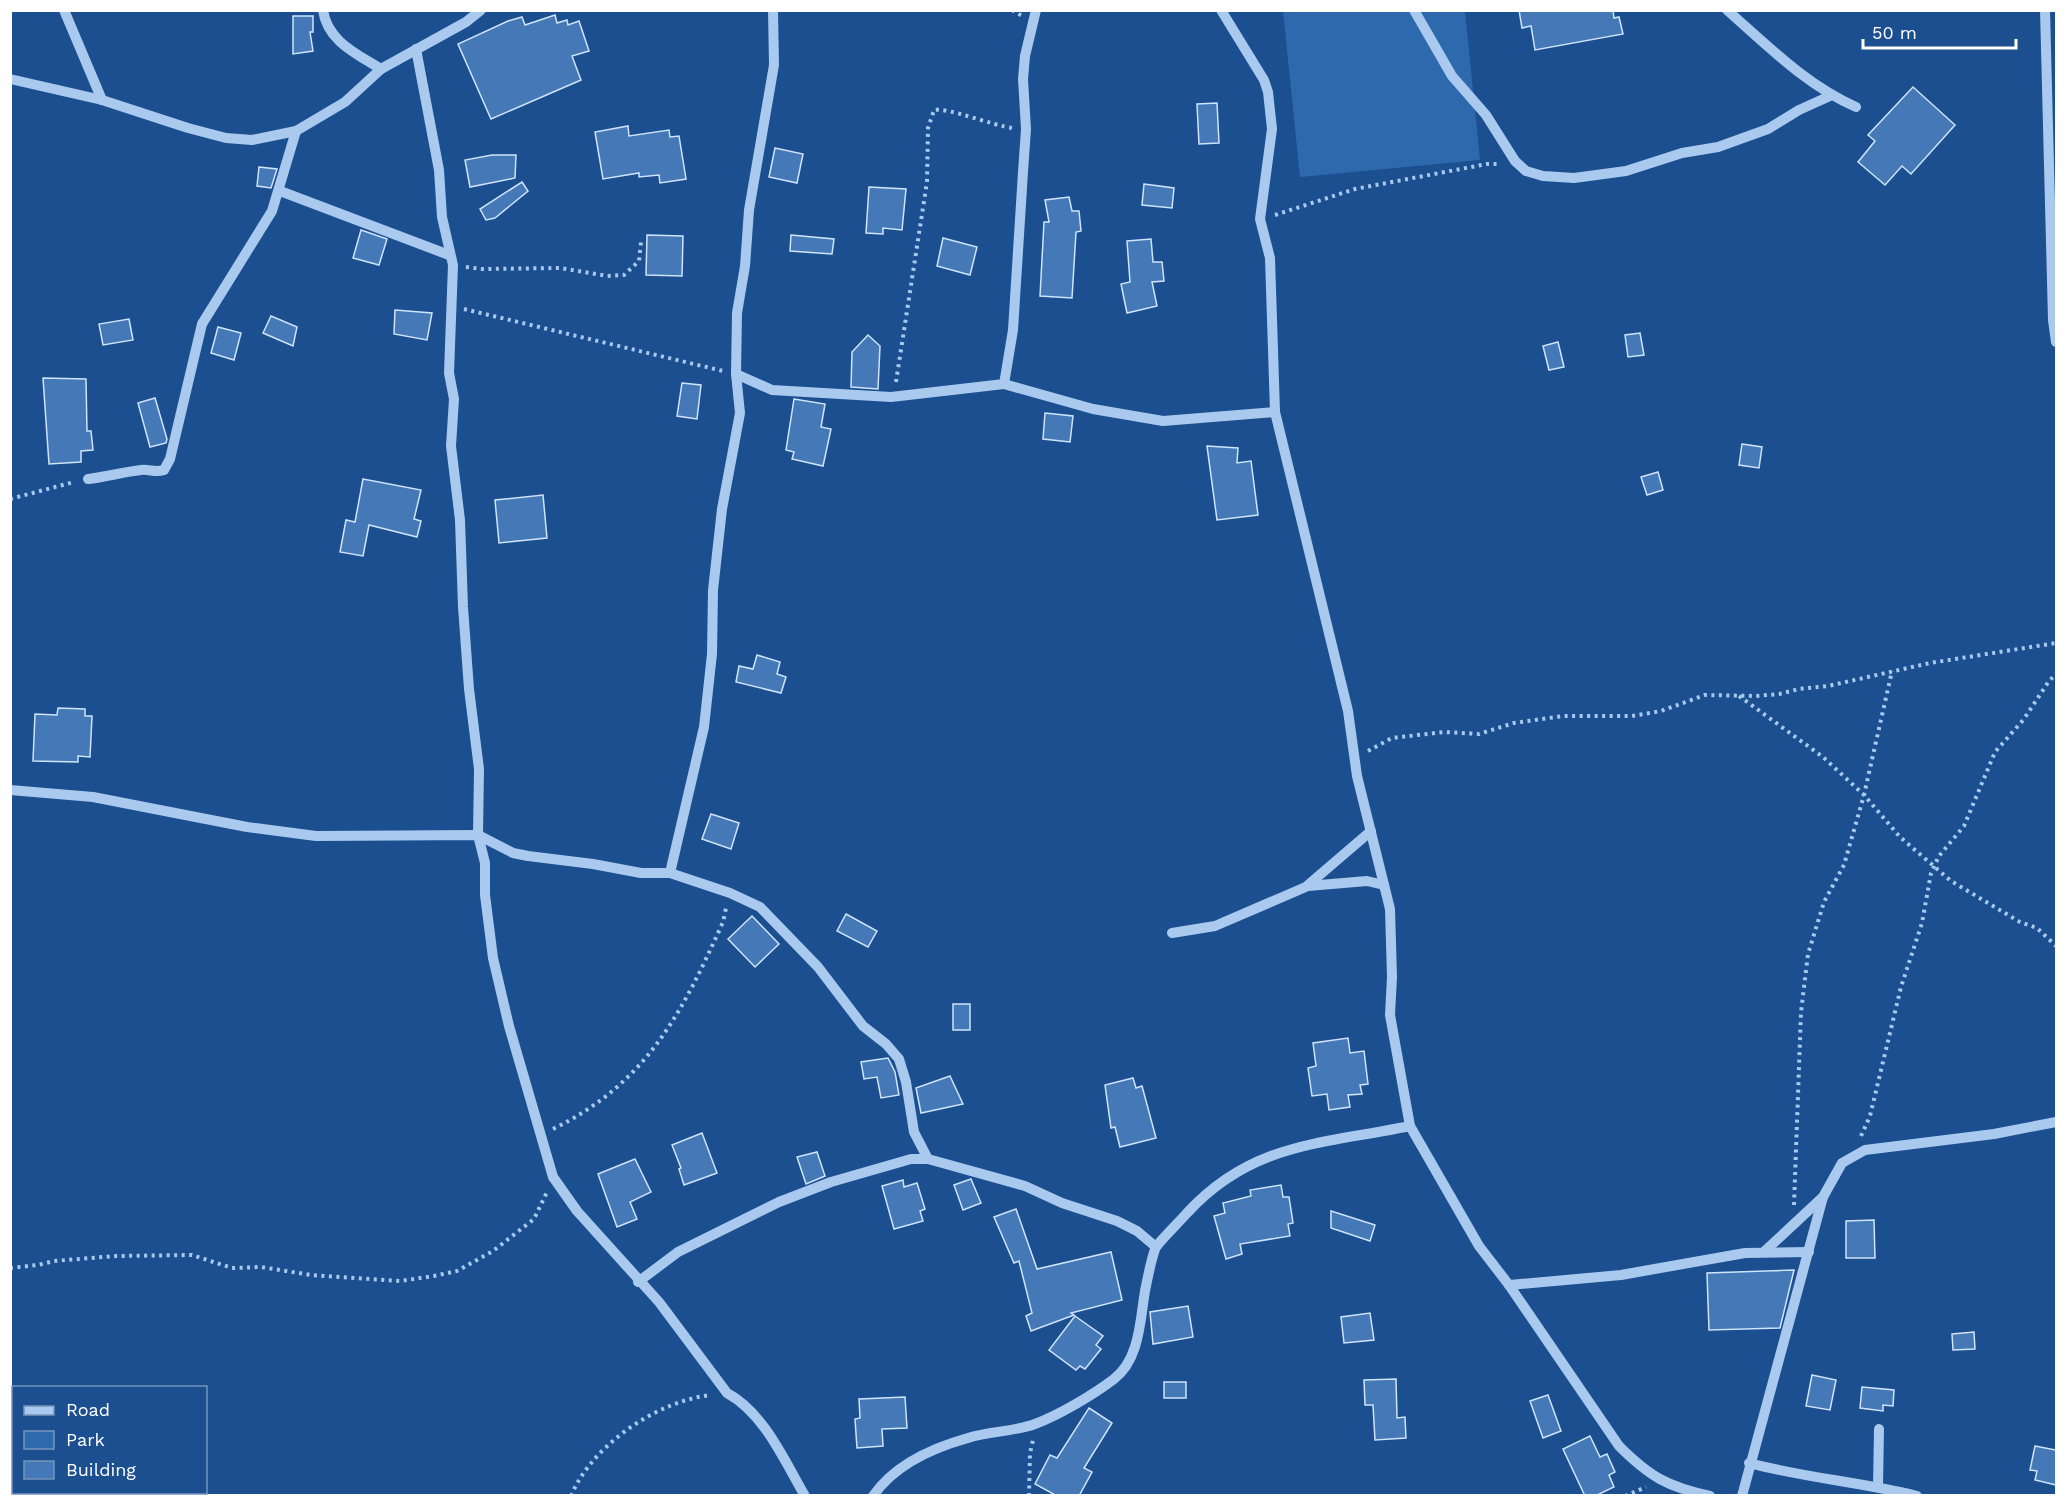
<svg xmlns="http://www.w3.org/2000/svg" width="2067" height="1506" viewBox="0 0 2067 1506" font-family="'Work Sans',sans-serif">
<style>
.green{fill:#2e69ad}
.building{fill:#4478b7;stroke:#cfe3fa;stroke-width:1.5}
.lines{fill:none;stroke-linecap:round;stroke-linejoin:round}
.path{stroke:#a9c9ee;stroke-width:4;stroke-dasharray:3 4.5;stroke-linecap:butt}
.minor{stroke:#a9c9ee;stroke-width:10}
</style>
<rect width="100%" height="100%" fill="#1b4f8f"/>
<polygon class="green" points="1283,11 1465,11 1480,160 1300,177"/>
<g class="building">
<polygon points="1519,10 1613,10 1614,18 1619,17 1623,34 1535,50 1531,26 1522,28"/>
<polygon points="555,15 557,23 567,20 568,25 579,21 589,51 572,56 581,80 491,119 458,44 508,21 522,17 525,25"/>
<polygon points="293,16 313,16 313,32 310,32 313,51 293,54"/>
<polygon points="1913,87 1955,125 1911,174 1902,166 1885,185 1858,162 1875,141 1868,135"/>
<polygon points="1217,103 1219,143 1199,144 1197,104"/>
<polygon points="628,126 629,136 669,130 670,137 679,136 686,179 660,183 659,175 639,177 639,173 603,179 595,132"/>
<polygon points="775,148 803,154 797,183 769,177"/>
<polygon points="492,155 516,155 515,178 470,187 465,160"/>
<polygon points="259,167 277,169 271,188 257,186"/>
<polygon points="522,182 528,191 495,218 486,220 480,209"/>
<polygon points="1144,184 1174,188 1172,208 1142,205"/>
<polygon points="869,187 906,189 902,230 883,228 883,234 866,233"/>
<polygon points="1069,197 1072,211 1079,211 1081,231 1076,232 1072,298 1040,296 1044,222 1049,222 1045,200"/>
<polygon points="361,230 387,239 379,265 353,258"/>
<polygon points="647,235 683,236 682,276 646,275"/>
<polygon points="791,235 834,239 832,254 790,251"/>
<polygon points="943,238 977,247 970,275 937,266"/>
<polygon points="1151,239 1153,262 1162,262 1164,281 1152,282 1157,306 1127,313 1121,284 1130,282 1127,241"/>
<polygon points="395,310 432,313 427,340 394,334"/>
<polygon points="271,316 297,327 293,346 263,333"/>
<polygon points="129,319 133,340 103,345 99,324"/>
<polygon points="218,327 241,333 234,360 211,353"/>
<polygon points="1640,333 1644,355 1628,357 1625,335"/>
<polygon points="868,335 880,346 878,389 851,387 852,352"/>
<polygon points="1558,342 1564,367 1549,370 1543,346"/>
<polygon points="43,378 86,379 87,431 91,431 93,450 81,451 81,462 49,464"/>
<polygon points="682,383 701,385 697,419 677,416"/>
<polygon points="155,398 167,439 166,443 150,447 138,403"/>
<polygon points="794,399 825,404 821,427 831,429 823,466 792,459 794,452 786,450"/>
<polygon points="1045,413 1073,416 1070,442 1043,439"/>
<polygon points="1742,444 1762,447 1759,468 1739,465"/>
<polygon points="1207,446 1238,448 1237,463 1251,461 1258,515 1217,520"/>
<polygon points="1658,472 1663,490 1647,495 1641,477"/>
<polygon points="363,479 421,490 414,519 421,521 417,537 369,525 363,556 340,552 346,520 355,522"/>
<polygon points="543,495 547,538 499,543 495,500"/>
<polygon points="757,655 780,662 777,674 786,677 781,693 736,682 739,666 753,669"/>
<polygon points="58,708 85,709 85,716 92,716 90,757 78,756 78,762 33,761 35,714 57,715"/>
<polygon points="711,814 739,823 731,849 702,839"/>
<polygon points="846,914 877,931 868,947 837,931"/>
<polygon points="752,916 779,944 755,967 728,939"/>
<rect x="953" y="1004" width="17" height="26"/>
<polygon points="1348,1038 1350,1053 1364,1051 1368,1084 1360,1085 1362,1094 1348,1095 1350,1107 1329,1110 1327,1094 1312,1096 1308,1068 1316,1066 1313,1043"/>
<polygon points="888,1058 895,1072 899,1095 881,1098 877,1077 864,1079 861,1062"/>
<polygon points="950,1076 963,1104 921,1113 916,1088"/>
<polygon points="1133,1078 1136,1088 1142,1086 1156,1138 1120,1147 1115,1127 1111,1128 1105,1085"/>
<polygon points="702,1133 717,1173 684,1185 679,1169 681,1168 672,1145"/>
<polygon points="817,1152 825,1176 806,1184 797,1157"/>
<polygon points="635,1159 651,1192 630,1202 637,1219 617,1227 598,1174"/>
<polygon points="971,1179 981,1203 963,1210 954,1185"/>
<polygon points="903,1180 904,1187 917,1183 925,1209 920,1211 923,1221 894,1229 882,1186"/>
<polygon points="1281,1185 1283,1197 1289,1197 1293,1223 1288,1224 1290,1236 1240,1244 1242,1254 1226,1259 1214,1216 1225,1213 1223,1203 1251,1196 1250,1190"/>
<polygon points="1016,1209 1037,1269 1111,1252 1122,1300 1071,1313 1074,1315 1031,1331 1026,1316 1032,1313 1019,1261 1014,1263 994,1217"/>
<polygon points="1331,1211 1375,1225 1370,1241 1331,1228"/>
<polygon points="1874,1220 1875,1258 1846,1258 1846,1221"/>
<polygon points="1794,1270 1780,1328 1709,1330 1707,1273"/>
<polygon points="1188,1306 1193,1337 1153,1344 1150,1312"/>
<polygon points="1370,1313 1374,1340 1344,1343 1341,1317"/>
<polygon points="1075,1316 1103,1336 1096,1345 1101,1349 1085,1369 1080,1366 1076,1370 1049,1350"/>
<polygon points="1974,1332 1975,1349 1953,1350 1952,1334"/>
<polygon points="1812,1375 1836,1380 1830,1410 1806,1406"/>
<polygon points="1396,1379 1397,1418 1405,1417 1406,1438 1375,1440 1373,1405 1365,1405 1364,1380"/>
<rect x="1164" y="1382" width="22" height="16"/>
<polygon points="1862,1387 1894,1390 1893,1406 1883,1405 1883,1411 1860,1408"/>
<polygon points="1548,1395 1561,1431 1543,1438 1530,1401"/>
<polygon points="905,1397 907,1428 882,1429 883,1446 857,1448 855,1419 860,1418 859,1399"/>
<polygon points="1089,1408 1112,1423 1084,1468 1092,1472 1079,1496 1057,1496 1035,1484 1050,1455 1057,1458"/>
<polygon points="1590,1436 1600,1457 1607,1454 1615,1472 1609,1475 1614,1487 1595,1496 1585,1496 1563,1449"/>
<polygon points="2035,1446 2056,1450 2056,1485 2035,1480 2037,1471 2030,1470"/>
</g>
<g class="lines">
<g class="path">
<polyline points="1012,10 1022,16"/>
<polyline points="1275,215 1355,189 1487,164 1501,164"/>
<polyline points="466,267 482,269 561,268 607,276 624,275 639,261 641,242"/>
<polyline points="464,309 723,371"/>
<path d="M 896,382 L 927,182 L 928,128 L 934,110 C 947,107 994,126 1013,128"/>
<polyline points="10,499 74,482"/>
<polyline points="1739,696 1823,757 1864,795 1900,837 1951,881 2020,922 2037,928 2056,946"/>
<polyline points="1368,751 1392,738 1444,732 1479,734 1514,723 1563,716 1632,716 1661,711 1705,695 1756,696 1779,694 1799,689 1828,686 1930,663 2056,643"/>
<path d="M 553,1129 C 647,1083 682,1013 723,922 L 726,908"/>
<polyline points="1861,1136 1870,1116 1901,987 1922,923 1931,873 1939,856 1964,826 1995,752 2024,719 2049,681 2056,674"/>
<polyline points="1794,1205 1801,1012 1808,954 1824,902 1844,865 1864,795 1892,671"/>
<polyline points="10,1268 38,1265 54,1261 116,1256 192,1255 232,1268 261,1267 311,1275 400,1281 434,1276 457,1271 493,1251 534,1219 547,1192"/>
<path d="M 571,1496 C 592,1445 657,1401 711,1395"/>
<polyline points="1029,1496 1030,1453 1033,1440"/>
<polyline points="1625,1496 1646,1487"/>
</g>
<g class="minor">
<polyline points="64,10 102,100"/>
<path d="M 323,10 C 327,41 357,54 381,69"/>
<path d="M 1221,10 L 1264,80 L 1268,92 L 1272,129 L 1260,219 L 1270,258 L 1275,412 L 1348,711 L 1357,776 L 1390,909 L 1392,977 L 1390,1015 L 1410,1126 L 1479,1246 L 1509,1285 L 1619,1446 C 1650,1477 1668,1487 1710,1496"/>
<polyline points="1414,10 1452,76 1486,115 1515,161 1526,171 1543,176 1574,178 1626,171 1682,153 1718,147 1768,129 1799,110 1830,96"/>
<path d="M 1727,10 C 1768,46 1806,85 1856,107"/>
<polyline points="2045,10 2053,320 2056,342"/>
<path d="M 416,49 L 439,170 L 442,217 L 453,265 L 449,373 L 454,399 L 451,446 L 460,520 L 463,607 L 469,689 L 479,769 L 478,835 L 485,863 L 485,895 L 493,958 L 509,1026 L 553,1177 L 577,1211 L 659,1302 L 727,1393 C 764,1413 784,1460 805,1496"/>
<polyline points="10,79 102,100 188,128 226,138 252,140 296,131 345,102 381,69 466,22 481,10"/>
<polyline points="280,191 449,255"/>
<polyline points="736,374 772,390 891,397 1004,384 1013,330 1023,172 1026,129 1023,79 1025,56 1036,10"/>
<polyline points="1004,384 1093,409 1163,421 1275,412"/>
<path d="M 88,479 C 106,477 123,472 141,470 C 150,469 155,473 164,470 L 170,459 L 202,324 L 272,211 L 296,131"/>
<polyline points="10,790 93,797 247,827 316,836 478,835 513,853 528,856 593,864 641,873 670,873 704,727 712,654 713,590 722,509 740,413 736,374 737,313 745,266 749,210 774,65 773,10"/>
<polyline points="670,873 730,893 760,907 818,967 863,1026 886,1044 899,1059 906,1082 914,1132 928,1159 1025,1186 1062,1203 1117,1221 1137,1231 1156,1247"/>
<polyline points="1308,885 1371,831"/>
<polyline points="1172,933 1215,926 1308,886 1367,881 1384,885"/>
<polyline points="1765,1251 1823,1197"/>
<polyline points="638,1282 678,1252 779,1202 831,1182 911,1159 928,1159"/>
<polyline points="1509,1285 1621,1275 1745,1253 1809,1252"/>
<path d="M 1749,1463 C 1805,1478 1861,1482 1917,1496"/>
<polyline points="1878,1486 1879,1429"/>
<path d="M 873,1496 C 895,1464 932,1448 968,1438 C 990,1431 1013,1432 1035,1424 C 1059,1415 1093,1395 1114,1379 C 1140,1359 1140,1320 1145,1291 C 1147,1281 1152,1255 1156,1247 C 1160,1241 1181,1220 1187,1213 C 1252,1142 1323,1144 1410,1126"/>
<polyline points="1742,1496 1823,1197 1842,1163 1865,1150 1994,1134 2056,1122"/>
</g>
</g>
<rect width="2067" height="1506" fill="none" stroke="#ffffff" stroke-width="24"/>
<rect x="12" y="1386" width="195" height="108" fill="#1b4f8f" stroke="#7695bc" stroke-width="1.5"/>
<rect x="24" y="1406" width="30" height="9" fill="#a9c9ee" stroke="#7695bc" stroke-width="1.5"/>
<text x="66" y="1416" font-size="18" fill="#ffffff">Road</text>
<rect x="24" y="1431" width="30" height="18" fill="#2e69ad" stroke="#7695bc" stroke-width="1.5"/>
<text x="66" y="1446" font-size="18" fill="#ffffff">Park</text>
<rect x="24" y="1461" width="30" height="18" fill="#4478b7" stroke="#7695bc" stroke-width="1.5"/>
<text x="66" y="1476" font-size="18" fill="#ffffff">Building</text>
<path d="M1863 39v9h153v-9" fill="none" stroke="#ffffff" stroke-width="3"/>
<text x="1872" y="39" font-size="18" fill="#ffffff" stroke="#1b4f8f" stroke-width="4.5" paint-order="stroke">50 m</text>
</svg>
